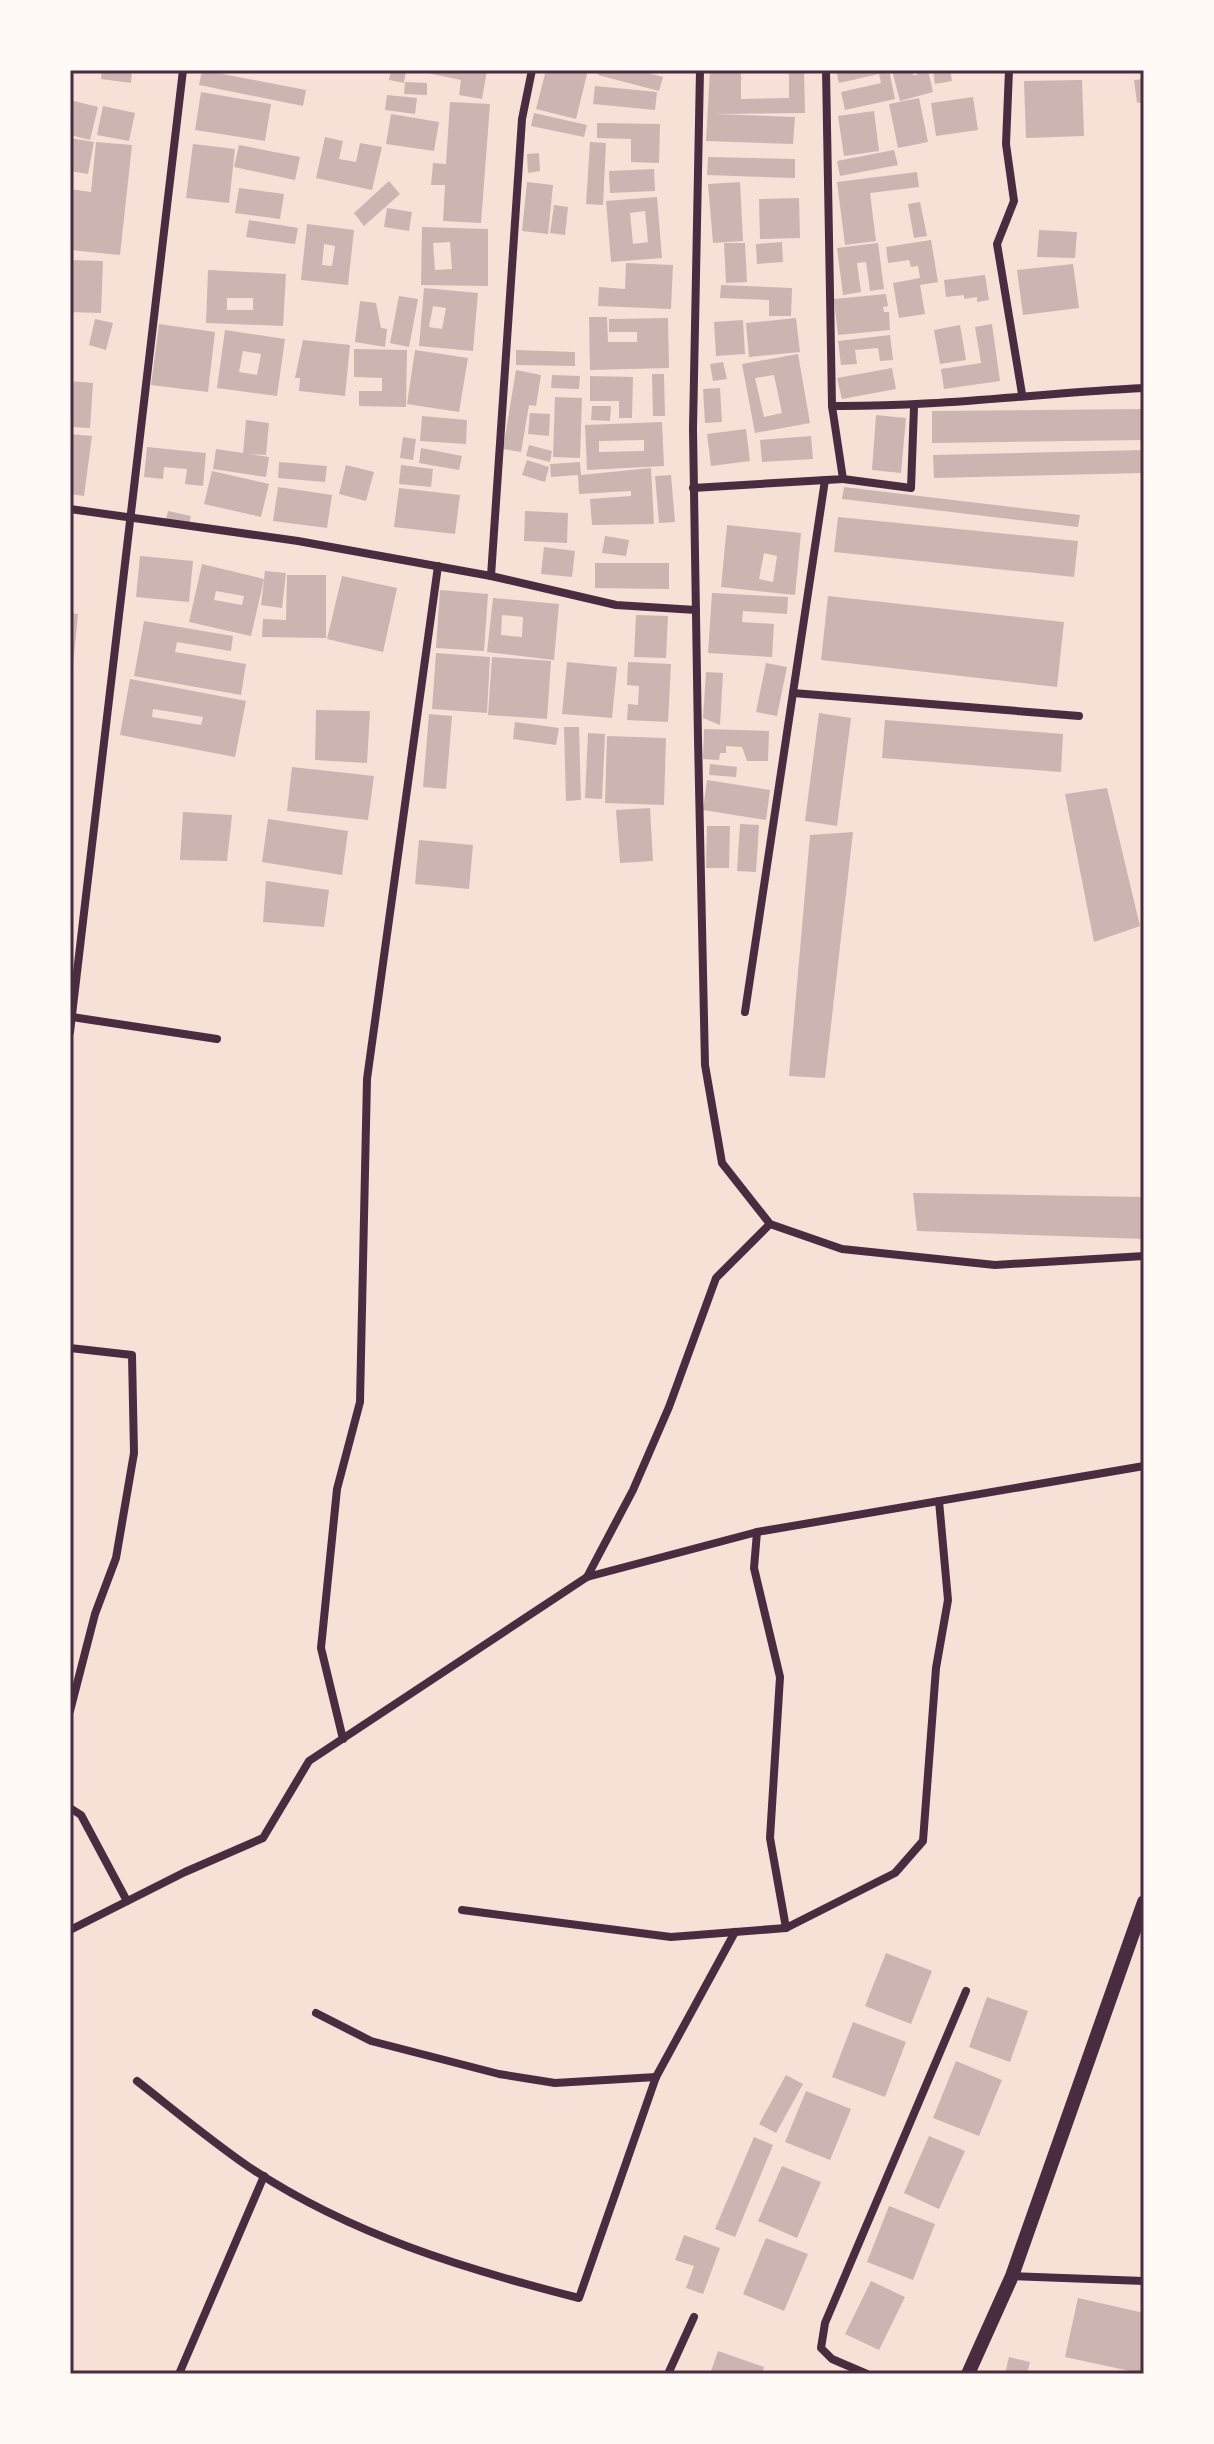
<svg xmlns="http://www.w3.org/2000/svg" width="1214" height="2444" viewBox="0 0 1214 2444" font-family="Raleway,sans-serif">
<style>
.building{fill:#ccb4b1;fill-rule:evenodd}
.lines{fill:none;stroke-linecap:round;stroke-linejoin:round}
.minor{stroke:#4a2c40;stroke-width:8}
.tertiary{stroke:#4a2c40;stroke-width:14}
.neatline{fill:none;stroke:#4a2c40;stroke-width:3}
</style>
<rect width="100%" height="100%" fill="#f7e1d7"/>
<g class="building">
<polygon points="102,70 132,70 131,83 101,79"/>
<polygon points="202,70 306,90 303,106 199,85"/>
<polygon points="391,70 406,70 404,83 389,80"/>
<polygon points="413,70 487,70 482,99 459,95 461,80"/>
<polygon points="546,70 588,70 576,119 536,109"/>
<polygon points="600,70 637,70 663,77 659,91 598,75"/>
<polygon points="710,70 741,70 741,99 789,98 789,70 804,70 805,113 715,114 795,117 793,144 706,141"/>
<polygon points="836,70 889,70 895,99 845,110 841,92 881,83 879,74 839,83"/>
<polygon points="892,70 912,70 913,75 917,75 916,70 928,70 933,92 900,101"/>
<polygon points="933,70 950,70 952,81 935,84"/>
<polygon points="1144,79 1144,102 1137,103 1134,80"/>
<polygon points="1082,80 1084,136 1026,138 1024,81"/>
<polygon points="405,82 427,83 427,95 404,94"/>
<polygon points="595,86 657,92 655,110 593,104"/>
<polygon points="201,92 271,104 265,141 195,130"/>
<polygon points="387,95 417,98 415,114 385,110"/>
<polygon points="973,97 978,130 936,136 931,103"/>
<polygon points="919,98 928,142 898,148 889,104"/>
<polygon points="70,100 98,107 90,140 70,135"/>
<polygon points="450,102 490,104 481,223 443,221 445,185 431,185 433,163 446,164"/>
<polygon points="103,106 135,113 129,141 97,135"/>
<polygon points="874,111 879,151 844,156 838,116"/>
<polygon points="534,113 587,125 584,137 531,126"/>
<polygon points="391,114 439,122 434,151 386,144"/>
<polygon points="597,123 660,124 659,163 631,162 631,139 597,138"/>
<polygon points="325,137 343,141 339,159 356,162 360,143 382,147 372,190 316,178"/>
<polygon points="70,138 94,142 88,174 70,171"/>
<polygon points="96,142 132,145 120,255 70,250 70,189 91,192"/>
<polygon points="590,142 606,143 603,205 586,204"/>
<polygon points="193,144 235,149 229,203 186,198"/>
<polygon points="239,145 300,157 295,180 234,167"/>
<polygon points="894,150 898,165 840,176 837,161"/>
<polygon points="539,153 540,171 528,173 527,154"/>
<polygon points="708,157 795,159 795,178 707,175"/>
<polygon points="654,169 655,191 610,193 609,171"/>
<polygon points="917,172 919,187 870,193 876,241 845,245 837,182"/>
<polygon points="389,181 400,194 364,226 354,213"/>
<polygon points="527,182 553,185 548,234 522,231"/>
<polygon points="740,182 743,241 713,243 708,184"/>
<polygon points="239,188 284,194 280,219 235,213"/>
<path d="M 657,197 L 662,258 L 611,262 L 606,201 ZM 645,211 L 648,242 L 633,244 L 630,213 Z"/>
<polygon points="799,198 800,238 760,239 759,199"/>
<polygon points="920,202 927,236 914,238 908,204"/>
<polygon points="554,205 568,207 565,235 550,233"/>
<polygon points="387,208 412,212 409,231 384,227"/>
<polygon points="249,220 298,228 295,244 246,237"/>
<path d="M 307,224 L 354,230 L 348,285 L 301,280 ZM 324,244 L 335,246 L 332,266 L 322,265 Z"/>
<path d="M 422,227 L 488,229 L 488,286 L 421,285 ZM 450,242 L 452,269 L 435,270 L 433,243 Z"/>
<polygon points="1039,230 1077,232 1075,258 1037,257"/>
<polygon points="931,240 938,282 920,285 925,314 899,318 893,283 920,278 918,266 911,267 909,260 888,263 886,247"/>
<polygon points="782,242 783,262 757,264 756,244"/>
<polygon points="724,243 745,243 747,282 726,283"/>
<polygon points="878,243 884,289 870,291 866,262 857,263 861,292 843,295 837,248"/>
<polygon points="70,260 103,261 101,313 70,312"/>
<polygon points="626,263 673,265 671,309 598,306 599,287 625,289"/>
<polygon points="1073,264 1079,308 1023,315 1017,270"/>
<path d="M 208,270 L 286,274 L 283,326 L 206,323 ZM 227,298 L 253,298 L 253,310 L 227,310 Z"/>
<polygon points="985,275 989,300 977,302 977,297 964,299 964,295 946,297 944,280"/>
<polygon points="721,285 792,288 791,316 769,316 769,300 720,298"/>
<path d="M 424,288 L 478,293 L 473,351 L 419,346 ZM 433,306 L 446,308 L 442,329 L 429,327 Z"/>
<polygon points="886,294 888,306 883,307 884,312 889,312 890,330 838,335 834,299"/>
<polygon points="399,296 418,299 409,347 390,343"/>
<polygon points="360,301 376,303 381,328 387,329 385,347 355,342"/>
<polygon points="589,317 607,317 608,342 637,342 637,332 609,332 609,319 668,318 669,368 590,370"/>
<polygon points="796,318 800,352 749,357 746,323"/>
<polygon points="95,319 113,323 106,350 89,345"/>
<polygon points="743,320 745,354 716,356 714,322"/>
<polygon points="159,324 215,332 208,392 151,385"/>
<polygon points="992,324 1000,381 944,389 941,369 981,363 975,327"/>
<polygon points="960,325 966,360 940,364 934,330"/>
<path d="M 225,330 L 285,339 L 277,396 L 217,388 ZM 243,351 L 261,354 L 257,375 L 239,372 Z"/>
<polygon points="890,335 893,360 880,361 878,348 855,350 857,364 841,365 838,341"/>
<polygon points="303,340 350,345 345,396 299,391 300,378 295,378"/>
<polygon points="354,349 407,350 406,407 359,406 359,391 382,391 382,378 354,377"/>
<polygon points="415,350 468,358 459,412 407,404"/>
<polygon points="516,350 575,352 575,366 516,365"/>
<path d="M 798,354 L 810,423 L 755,433 L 742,364 ZM 774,375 L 782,413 L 764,417 L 755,378 Z"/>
<polygon points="723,362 727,379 713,381 710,364"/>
<polygon points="892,368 896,389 842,399 837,378"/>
<polygon points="516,370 541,375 536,406 529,405 521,452 503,449"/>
<polygon points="652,374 664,374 665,416 653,416"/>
<polygon points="552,375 580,376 579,389 551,388"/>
<polygon points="590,376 633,377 632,418 619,418 619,401 590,401"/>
<polygon points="70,381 93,383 90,428 70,427"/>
<polygon points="720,388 722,422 705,423 703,389"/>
<polygon points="555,397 582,398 580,458 553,457"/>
<polygon points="592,406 611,406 610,421 591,420"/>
<polygon points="1144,409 1144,440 932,443 932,411"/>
<polygon points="530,413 550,414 549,436 528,434"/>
<polygon points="876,415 906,418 901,473 872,470"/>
<polygon points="422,416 467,420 466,444 420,441"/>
<polygon points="246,420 269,423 266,455 249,454 269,457 266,477 213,469 216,449 243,453"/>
<path d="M 662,422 L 664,466 L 587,470 L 585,425 ZM 644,440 L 644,451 L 599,452 L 599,441 Z"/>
<polygon points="746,429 750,461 711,466 707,434"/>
<polygon points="70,434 92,436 84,496 70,494"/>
<polygon points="811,436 813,459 762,462 760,440"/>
<polygon points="403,437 416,439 413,460 400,458"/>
<polygon points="529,445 552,451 550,462 526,456"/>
<polygon points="147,447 206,453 203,486 185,484 187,469 164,467 163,479 144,477"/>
<polygon points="421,448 462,456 459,470 419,463"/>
<polygon points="1144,450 1144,473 934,478 933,455"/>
<polygon points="527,460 549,467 545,482 522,475"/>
<polygon points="279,462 327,466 325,482 278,478"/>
<polygon points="580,462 581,475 651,468 654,524 592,525 590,499 631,496 631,491 579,494 578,475 551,477 550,464"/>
<polygon points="346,465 374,472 366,501 339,494"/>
<polygon points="401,465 433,469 431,487 399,484"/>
<polygon points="212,471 269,484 261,517 204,504"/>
<polygon points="671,475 675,522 659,523 655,476"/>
<polygon points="278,487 332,495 327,528 273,521"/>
<polygon points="844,487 1080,515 1078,527 842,499"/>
<polygon points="399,488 460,495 455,534 394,527"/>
<polygon points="168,511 191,516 188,528 165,523"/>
<polygon points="525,511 568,513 567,543 524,541"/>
<polygon points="838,517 1078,541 1074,577 834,552"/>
<path d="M 727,525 L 801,533 L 795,595 L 721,587 ZM 764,553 L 777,556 L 773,582 L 759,579 Z"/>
<polygon points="605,536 629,540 626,556 602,553"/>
<polygon points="544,547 575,551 572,577 541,574"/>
<polygon points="140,556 193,561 189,602 136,597"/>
<polygon points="595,563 669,563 669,589 595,588"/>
<path d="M 202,564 L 264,579 L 251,636 L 189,622 ZM 216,591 L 244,596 L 242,605 L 214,600 Z"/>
<polygon points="265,571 286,573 282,608 261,605"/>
<polygon points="287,575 326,575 326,638 262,637 263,619 286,620"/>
<polygon points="342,576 397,588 383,652 327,639"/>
<polygon points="440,590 488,594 484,651 436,648"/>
<polygon points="712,593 788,597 787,614 743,611 742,622 774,624 772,657 708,653"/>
<polygon points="828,596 1064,622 1057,687 821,660"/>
<path d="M 493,598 L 559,604 L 554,660 L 487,652 ZM 502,615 L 523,617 L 522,637 L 501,635 Z"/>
<polygon points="70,613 78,614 73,666 70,666"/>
<polygon points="636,615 668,616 666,658 634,657"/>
<polygon points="144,621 233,636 231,651 177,642 175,652 246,664 241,695 134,676"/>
<polygon points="436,653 490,657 487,713 432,709"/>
<polygon points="492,657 551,661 547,719 488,715"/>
<polygon points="567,662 617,667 612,718 562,714"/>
<polygon points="628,662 671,664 668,722 627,720 628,704 638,705 639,686 627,685"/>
<polygon points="766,663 787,667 777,716 756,712"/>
<polygon points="706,672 723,673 720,725 703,718"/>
<path d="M 130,679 L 246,701 L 235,757 L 120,735 ZM 153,709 L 203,717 L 201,725 L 152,717 Z"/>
<polygon points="316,710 370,711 367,763 315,760"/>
<polygon points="819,713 851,718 837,826 805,821"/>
<polygon points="429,714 452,716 446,789 423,787"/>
<polygon points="885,720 1063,734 1061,772 882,758"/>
<polygon points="515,722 559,728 556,745 513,739"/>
<polygon points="564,727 579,727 581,800 566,801"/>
<polygon points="704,729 769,731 768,761 747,761 742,747 726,746 726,753 720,753 719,760 703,759"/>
<polygon points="588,733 605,734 602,799 585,798"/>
<polygon points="607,736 666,738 664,805 605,803"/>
<polygon points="710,764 737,767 736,777 709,775"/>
<polygon points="292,767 374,776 368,820 287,811"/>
<polygon points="707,780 770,790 766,820 703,810"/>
<polygon points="1107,788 1140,926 1094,942 1065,794"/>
<polygon points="650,808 653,861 620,863 616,810"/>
<polygon points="183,812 232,815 227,861 180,860"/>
<polygon points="268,819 348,831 342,875 262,862"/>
<polygon points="740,824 759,825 756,872 737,871"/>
<polygon points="707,826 730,826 729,868 706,868"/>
<polygon points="853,832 825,1078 789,1076 810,835"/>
<polygon points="419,840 473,845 469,889 415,884"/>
<polygon points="266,881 329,890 324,927 263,922"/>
<polygon points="913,1193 1144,1197 1144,1239 917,1231"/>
<polygon points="886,1953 932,1971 911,2024 865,2006"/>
<polygon points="987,1997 1028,2011 1010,2062 969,2047"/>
<polygon points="853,2022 906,2042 885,2097 832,2077"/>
<polygon points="956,2061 1002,2080 979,2136 933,2118"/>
<polygon points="786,2075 803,2084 776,2133 759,2124"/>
<polygon points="806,2091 851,2109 830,2160 785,2142"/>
<polygon points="929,2136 965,2151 939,2209 904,2193"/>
<polygon points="754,2137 773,2145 735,2237 715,2229"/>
<polygon points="782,2166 821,2182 797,2238 758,2221"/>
<polygon points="889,2206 935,2224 913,2280 867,2262"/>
<polygon points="684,2235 720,2248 703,2294 686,2288 694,2266 675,2260"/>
<polygon points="766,2238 808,2254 784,2311 743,2294"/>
<polygon points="871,2281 905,2297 879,2350 845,2334"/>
<polygon points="1078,2298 1144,2313 1144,2374 1065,2357"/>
<polygon points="718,2351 764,2367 762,2374 710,2374"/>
<polygon points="1009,2357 1030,2362 1027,2374 1005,2374"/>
</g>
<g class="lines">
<g class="minor">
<polyline points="700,70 693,429 698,739 705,1065 722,1163 770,1224 842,1249 995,1265 1144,1256"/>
<polyline points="826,70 832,406"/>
<polyline points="1009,70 1006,144 1014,201 997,244 1022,394"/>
<polyline points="843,479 911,488 914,407"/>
<path d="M 693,488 L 843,479 L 832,406 C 937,407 1040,393 1144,388"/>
<polyline points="70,509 298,541 491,576 616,605 696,610"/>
<polyline points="491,576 522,119 532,70"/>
<polyline points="793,693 1079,716"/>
<polyline points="745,1012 825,480"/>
<polyline points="72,1017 217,1039"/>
<polyline points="70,1032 183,70"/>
<polyline points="70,1348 132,1355 134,1453 116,1558 95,1614 70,1711"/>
<polyline points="757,1532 754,1568 780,1677 770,1838 786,1928"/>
<polyline points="587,1577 633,1490 669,1407 716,1278 770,1224"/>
<polyline points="343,1739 321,1648 337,1489 360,1402 367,1079 438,566"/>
<polyline points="70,1808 81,1815 127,1901"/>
<polyline points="462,1910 671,1937 786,1928 895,1873 923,1841 936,1668 948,1600 939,1501"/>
<polyline points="70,1930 185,1872 263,1838 309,1761 587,1577 757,1532 1144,1466"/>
<polyline points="316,2013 371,2041 499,2074 555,2083 656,2077"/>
<path d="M 137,2081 C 174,2110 211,2141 249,2167 C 349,2234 464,2269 579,2298 L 656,2077 L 735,1932"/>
<polyline points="1012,2276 1144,2281"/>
<polyline points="179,2374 264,2176"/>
<polyline points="668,2374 694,2317"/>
<polyline points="867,2374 832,2359 821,2348 825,2323 966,1991"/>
</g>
<polyline class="tertiary" points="968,2374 1012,2276 1144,1902"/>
</g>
<rect width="1214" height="2444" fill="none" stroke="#fffaf5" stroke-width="144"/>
<rect x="72" y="72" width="1070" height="2300" class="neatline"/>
</svg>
